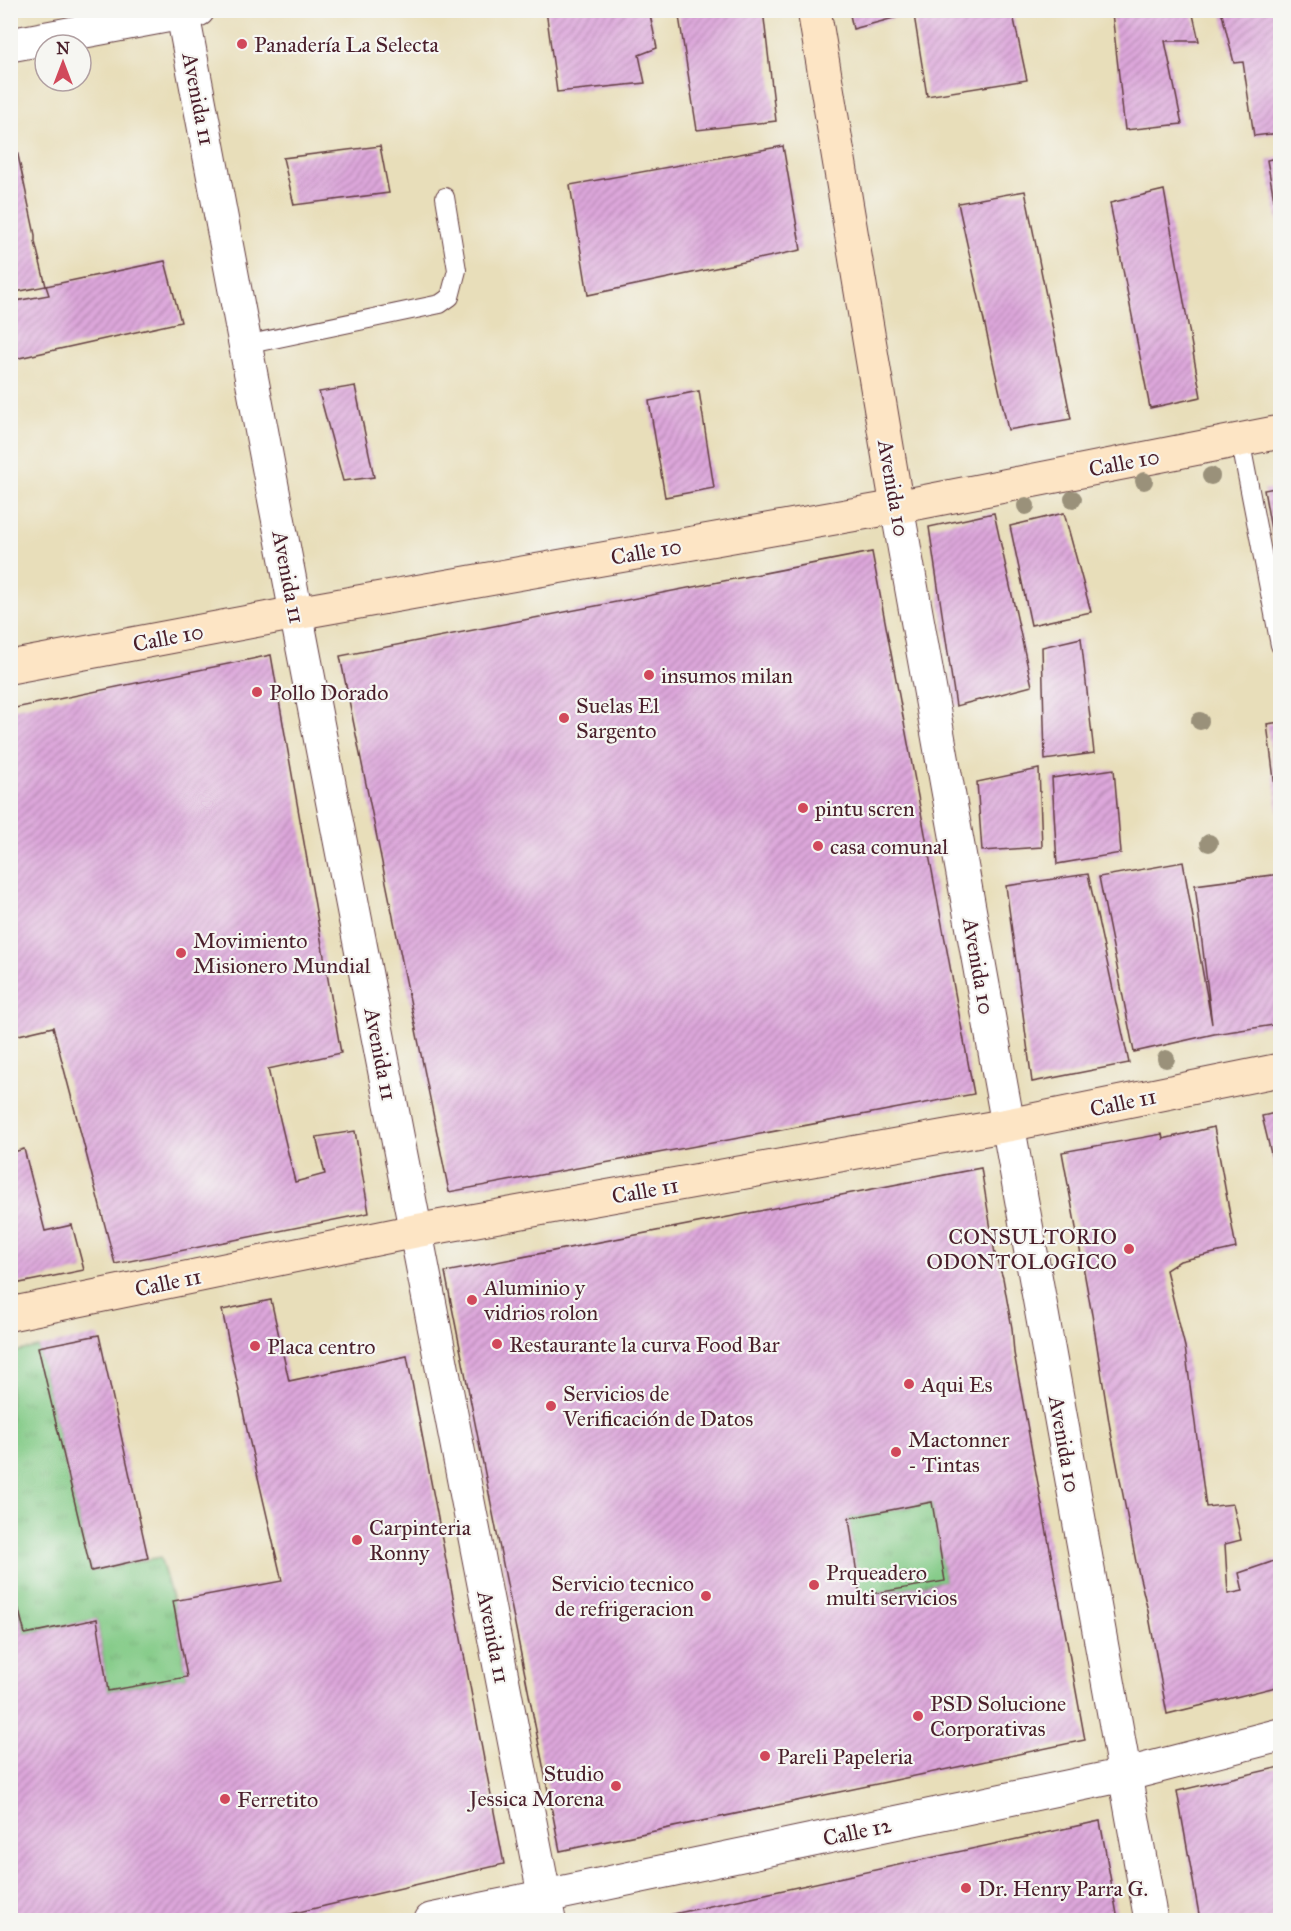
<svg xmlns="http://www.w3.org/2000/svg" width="1291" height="1931" viewBox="0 0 1291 1931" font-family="'IM FELL Great Primer',serif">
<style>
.grass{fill:url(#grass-tufts);stroke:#667458;stroke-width:1.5}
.building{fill:url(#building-hatch);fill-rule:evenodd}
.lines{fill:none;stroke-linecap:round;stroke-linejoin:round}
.lane-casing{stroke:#623c40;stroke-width:20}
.street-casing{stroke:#623c40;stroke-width:35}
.secondary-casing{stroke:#623c40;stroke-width:35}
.lane{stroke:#fff;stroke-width:18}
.street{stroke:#fff;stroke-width:33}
.secondary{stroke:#fde5c5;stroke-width:33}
.tree{fill:#9a917a}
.poi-dot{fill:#d1495b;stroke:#f6f6f2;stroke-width:2}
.labels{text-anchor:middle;stroke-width:4.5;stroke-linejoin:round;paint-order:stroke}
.poi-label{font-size:22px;fill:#4a1f2b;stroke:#f6f6f2;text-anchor:start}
.street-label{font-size:22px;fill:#4a1f2b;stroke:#f6f6f2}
</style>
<defs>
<pattern id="grass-tufts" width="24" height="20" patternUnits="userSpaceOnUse" patternTransform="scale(1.5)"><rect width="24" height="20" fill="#82ca86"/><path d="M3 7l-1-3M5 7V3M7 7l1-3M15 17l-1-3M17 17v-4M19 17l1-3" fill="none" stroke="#72ad74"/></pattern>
<pattern id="building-hatch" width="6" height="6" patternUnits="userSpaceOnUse" patternTransform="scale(1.5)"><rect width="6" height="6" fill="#dda7db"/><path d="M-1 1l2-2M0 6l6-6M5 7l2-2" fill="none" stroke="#b587b2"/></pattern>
</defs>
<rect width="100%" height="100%" fill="#f6f6f2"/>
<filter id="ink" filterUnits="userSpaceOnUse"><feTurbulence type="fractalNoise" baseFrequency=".0167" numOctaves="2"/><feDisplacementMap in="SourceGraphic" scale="12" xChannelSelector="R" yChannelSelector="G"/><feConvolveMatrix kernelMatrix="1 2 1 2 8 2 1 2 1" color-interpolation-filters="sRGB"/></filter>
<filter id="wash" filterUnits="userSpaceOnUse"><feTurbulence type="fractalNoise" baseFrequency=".008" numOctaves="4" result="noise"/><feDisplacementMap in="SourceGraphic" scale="24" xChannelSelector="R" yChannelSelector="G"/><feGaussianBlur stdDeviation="1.35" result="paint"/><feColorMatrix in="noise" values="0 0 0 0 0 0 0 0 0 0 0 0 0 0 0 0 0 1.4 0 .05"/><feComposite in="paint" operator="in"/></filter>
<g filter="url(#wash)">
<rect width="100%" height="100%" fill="#e8deba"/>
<g class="grass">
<polygon points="38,1347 91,1571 160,1557 173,1601 187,1677 108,1691 97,1619 25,1634 10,1572 10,1353"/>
<polygon points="932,1502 945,1581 860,1596 849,1518"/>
</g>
<g id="blocks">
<g class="building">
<polygon points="546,10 649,10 657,48 639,55 645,83 557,92"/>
<polygon points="678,10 763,10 776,121 697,130"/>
<polygon points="849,10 920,10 920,11 853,29"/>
<polygon points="957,10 1012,10 1027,80 927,96 914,15"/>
<polygon points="1159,10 1192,10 1199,41 1165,41 1182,124 1125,130 1112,13"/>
<polygon points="1221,10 1280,10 1280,133 1254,136 1243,62 1234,63"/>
<polygon points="10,141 15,141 35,235 35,242 46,286 10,293"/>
<polygon points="380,146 389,193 294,205 283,158"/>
<polygon points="783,146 801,250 588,295 570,185"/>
<polygon points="1280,157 1280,222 1278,222 1267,160"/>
<polygon points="1164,190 1201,397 1150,408 1110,203"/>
<polygon points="1025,191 1071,419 1008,430 958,203"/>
<polygon points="165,261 181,322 10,360 10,302 49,295 46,286"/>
<polygon points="355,386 374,477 343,481 319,392"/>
<polygon points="699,391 714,488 665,497 649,401"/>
<polygon points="1280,487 1280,556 1276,557 1264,490"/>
<polygon points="994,513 1032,686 956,706 929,527"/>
<polygon points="1064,513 1091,612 1031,625 1010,526"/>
<polygon points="872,552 974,1094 449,1192 340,656"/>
<polygon points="1081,638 1094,753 1045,760 1042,647"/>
<polygon points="271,655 341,1053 268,1069 295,1182 325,1174 316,1137 355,1131 369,1213 115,1264 53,1027 10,1037 10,709"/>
<polygon points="1280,722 1280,819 1279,819 1267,724"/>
<polygon points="1039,769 1042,847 982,851 977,782"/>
<polygon points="1114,769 1121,853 1057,864 1052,778"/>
<polygon points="1183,862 1212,1024 1195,885 1280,874 1280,1024 1214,1034 1134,1052 1099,877"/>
<polygon points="1088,874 1129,1063 1032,1082 1006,886"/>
<polygon points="1280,1112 1280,1191 1262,1116"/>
<polygon points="1214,1127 1236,1248 1180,1261 1166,1270 1185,1347 1206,1507 1233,1504 1241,1540 1225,1544 1228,1594 1243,1591 1239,1573 1280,1559 1280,1686 1167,1714 1148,1611 1136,1562 1110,1428 1092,1315 1062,1152 1162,1134 1163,1139"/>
<polygon points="24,1149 45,1231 72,1225 84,1270 10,1285 10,1153"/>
<path d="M 981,1168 L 995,1254 L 1003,1278 L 1012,1328 L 1014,1353 L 1085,1740 L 560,1851 L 445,1272 ZM 932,1502 L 945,1581 L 860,1596 L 849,1518 Z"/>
<polygon points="271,1300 289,1381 407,1356 504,1864 265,1920 10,1920 10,1576 25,1634 97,1619 108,1691 187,1677 173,1601 282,1581 247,1430 222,1310"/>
<polygon points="99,1335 148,1558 91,1571 38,1347"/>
<polygon points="1280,1767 1280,1920 1200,1920 1177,1791"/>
<polygon points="1100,1821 1118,1920 646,1920"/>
</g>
</g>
</g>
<g filter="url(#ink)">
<use href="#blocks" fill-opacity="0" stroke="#623c40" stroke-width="1.5"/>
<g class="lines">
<g class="lane-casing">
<g id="lane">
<polyline points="245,345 440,304 450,297 457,270 445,197"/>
<polyline points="1240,439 1280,645"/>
</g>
</g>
<g class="street-casing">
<g id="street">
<polyline points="182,10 296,613 549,1920"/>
<polyline points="10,45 198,10"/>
<polyline points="897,507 1151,1920"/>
<polyline points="431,1920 1124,1775 1280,1735"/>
</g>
</g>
<g class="secondary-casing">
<g id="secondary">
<polyline points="814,10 897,507"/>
<polyline points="10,667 296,613 897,507 1280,432"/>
<polyline points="10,1314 415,1231 1008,1125 1280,1070"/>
</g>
</g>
<use href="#lane" class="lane"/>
<use href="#street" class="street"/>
<use href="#secondary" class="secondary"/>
</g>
<g class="tree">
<circle cx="1211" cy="476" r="9"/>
<circle cx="1144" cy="481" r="9"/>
<circle cx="1073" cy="499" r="9"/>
<circle cx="1026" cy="506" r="9"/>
<circle cx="1200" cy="721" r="9"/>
<circle cx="1209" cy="843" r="9"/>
<circle cx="1166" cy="1059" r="9"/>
</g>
</g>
<g class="poi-dot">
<circle cx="242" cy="44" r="6"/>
<circle cx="649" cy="675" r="6"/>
<circle cx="257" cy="692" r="6"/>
<circle cx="564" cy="718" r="6"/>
<circle cx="803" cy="808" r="6"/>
<circle cx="818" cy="846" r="6"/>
<circle cx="181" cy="953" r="6"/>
<circle cx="1129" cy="1249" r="6"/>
<circle cx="472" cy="1300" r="6"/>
<circle cx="497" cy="1344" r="6"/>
<circle cx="255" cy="1346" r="6"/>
<circle cx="909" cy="1384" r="6"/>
<circle cx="551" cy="1406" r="6"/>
<circle cx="896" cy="1452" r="6"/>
<circle cx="357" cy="1540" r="6"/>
<circle cx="814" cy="1585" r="6"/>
<circle cx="706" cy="1596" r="6"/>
<circle cx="918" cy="1716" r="6"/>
<circle cx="765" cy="1756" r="6"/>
<circle cx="616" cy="1786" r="6"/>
<circle cx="225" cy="1799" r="6"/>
<circle cx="966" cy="1888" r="6"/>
</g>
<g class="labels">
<g class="poi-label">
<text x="254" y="52">Panadería La Selecta</text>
<text x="661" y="683">insumos milan</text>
<text x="269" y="700">Pollo Dorado</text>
<text x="576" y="713">Suelas El<tspan x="576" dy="25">Sargento</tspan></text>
<text x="815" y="816">pintu scren</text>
<text x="830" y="854">casa comunal</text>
<text x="193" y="948">Movimiento<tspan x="193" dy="25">Misionero Mundial</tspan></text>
<text x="1117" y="1244" text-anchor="end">CONSULTORIO<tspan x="1117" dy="25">ODONTOLOGICO</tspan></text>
<text x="484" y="1295">Aluminio y<tspan x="484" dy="25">vidrios rolon</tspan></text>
<text x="509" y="1352">Restaurante la curva Food Bar</text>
<text x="267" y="1354">Placa centro</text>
<text x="921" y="1392">Aqui Es</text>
<text x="563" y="1401">Servicios de<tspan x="563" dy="25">Verificación de Datos</tspan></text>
<text x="908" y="1447">Mactonner<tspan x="908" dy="25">- Tintas</tspan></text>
<text x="369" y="1535">Carpinteria<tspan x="369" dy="25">Ronny</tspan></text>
<text x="826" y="1580">Prqueadero<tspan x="826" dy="25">multi servicios</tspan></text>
<text x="694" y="1591" text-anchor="end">Servicio tecnico<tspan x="694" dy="25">de refrigeracion</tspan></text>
<text x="930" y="1711">PSD Solucione<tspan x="930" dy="25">Corporativas</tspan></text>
<text x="777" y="1764">Pareli Papeleria</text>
<text x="604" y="1781" text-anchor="end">Studio<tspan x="604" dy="25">Jessica Morena</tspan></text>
<text x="237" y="1807">Ferretito</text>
<text x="978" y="1896">Dr. Henry Parra G.</text>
</g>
<g class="street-label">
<text transform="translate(199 99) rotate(79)" y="8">Avenida 11</text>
<text transform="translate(1124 462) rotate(-11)" y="8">Calle 10</text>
<text transform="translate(894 488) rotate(80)" y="8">Avenida 10</text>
<text transform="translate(646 551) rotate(-10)" y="8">Calle 10</text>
<text transform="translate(289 577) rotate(79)" y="8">Avenida 11</text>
<text transform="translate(168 637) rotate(-11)" y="8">Calle 10</text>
<text transform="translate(979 966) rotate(80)" y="8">Avenida 10</text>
<text transform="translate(381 1054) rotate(79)" y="8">Avenida 11</text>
<text transform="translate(1123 1102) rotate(-12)" y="8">Calle 11</text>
<text transform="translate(645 1190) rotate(-10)" y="8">Calle 11</text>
<text transform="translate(168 1282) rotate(-12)" y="8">Calle 11</text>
<text transform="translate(1065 1444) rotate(80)" y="8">Avenida 10</text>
<text transform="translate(494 1637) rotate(79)" y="8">Avenida 11</text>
<text transform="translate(857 1831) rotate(-12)" y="8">Calle 12</text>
</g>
</g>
<rect width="1291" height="1931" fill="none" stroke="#f6f6f2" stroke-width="36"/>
<g transform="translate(63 63)"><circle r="28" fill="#f6f6f2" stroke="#b1a0a2" stroke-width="1.5"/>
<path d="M0-4.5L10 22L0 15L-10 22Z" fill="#d1495b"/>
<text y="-9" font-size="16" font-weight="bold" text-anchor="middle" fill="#4a1f2b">N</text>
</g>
</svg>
